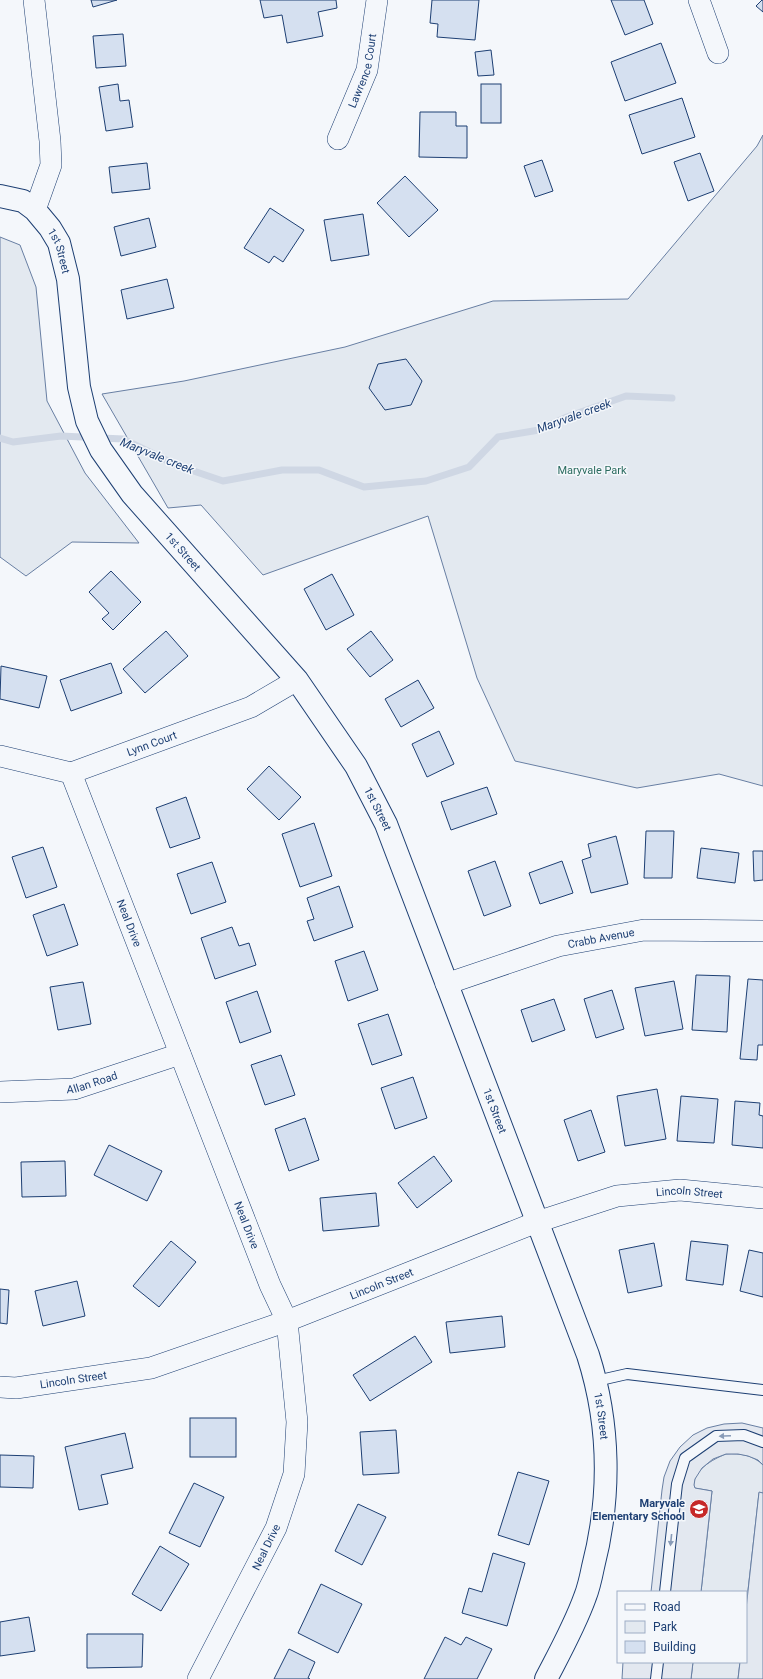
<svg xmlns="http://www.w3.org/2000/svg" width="763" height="1679" viewBox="0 0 763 1679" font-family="Roboto,sans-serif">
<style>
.green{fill:#e3e9f0;stroke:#687fa3}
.parking{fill:#e3e8f0;stroke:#687fa3}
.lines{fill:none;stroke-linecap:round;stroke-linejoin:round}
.stream{stroke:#cfd7e4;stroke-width:7}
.building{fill:#d5e0f0;stroke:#1d3f73}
.lane-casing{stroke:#1d3f73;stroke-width:12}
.street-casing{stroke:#1d3f73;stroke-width:22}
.secondary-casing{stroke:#1d3f73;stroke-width:24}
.lane{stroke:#f4f7fb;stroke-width:10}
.street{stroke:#f4f7fb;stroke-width:21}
.secondary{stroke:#f4f7fb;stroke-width:22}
.oneway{fill:#889bb7}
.labels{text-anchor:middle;stroke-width:3;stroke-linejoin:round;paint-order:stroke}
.street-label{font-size:11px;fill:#1d3f73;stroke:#f4f7fb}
.park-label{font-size:11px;fill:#2c6c60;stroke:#f4f7fb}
.poi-label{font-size:11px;font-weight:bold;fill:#1d3f73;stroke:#f4f7fb;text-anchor:end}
.water-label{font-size:12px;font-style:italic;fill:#1d3f73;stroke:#f4f7fb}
</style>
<rect width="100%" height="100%" fill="#f4f7fb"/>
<g class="green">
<polygon points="763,135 763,786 719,774 637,788 515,761 477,678 428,516 263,575 201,505 168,508 102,394 184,381 345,347 493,301 628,299 757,146"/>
<polygon points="0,237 20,245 36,287 47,401 85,473 139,543 72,542 26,576 0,557"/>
<path d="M 726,1454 C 740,1453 753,1455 763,1465 L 763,1493 L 759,1493 L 747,1599 L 746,1592 L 701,1592 L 712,1491 L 694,1488 C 691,1471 713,1459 726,1454 Z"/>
<polygon points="693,1662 740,1662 738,1679 691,1679"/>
</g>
<g class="parking">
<polygon points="742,1423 763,1428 763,1465 758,1460 748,1456 738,1454 726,1454 713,1459 702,1468 695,1479 694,1485 695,1488 712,1491 701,1592 651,1592 662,1490 664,1477 670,1461 680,1447 693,1435 707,1428 724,1424"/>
<polygon points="759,1492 763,1493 763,1679 738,1679 740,1662 746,1662 746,1609"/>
<polygon points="623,1662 693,1662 691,1679 622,1679"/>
</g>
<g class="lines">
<polyline class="stream" points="0,438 13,442 61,436 123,439 176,465 223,481 282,470 319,470 364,487 426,481 469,467 498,437 539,430 567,417 626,396 672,398"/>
</g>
<g class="building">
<polygon points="91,0 117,0 93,7"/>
<polygon points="260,0 336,0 337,8 318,12 323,36 287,43 282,15 264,18"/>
<polygon points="432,0 479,0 475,40 437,37 438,24 430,23"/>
<polygon points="611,0 644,0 653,24 625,35"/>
<polygon points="762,0 763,0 763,12 756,6"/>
<polygon points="123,34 126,66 96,68 93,36"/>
<polygon points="661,43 676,83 625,101 611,62"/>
<polygon points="491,50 494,75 478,76 475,52"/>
<polygon points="118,84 120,101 129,100 133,127 106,131 99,87"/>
<rect x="481" y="84" width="20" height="39"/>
<polygon points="682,98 695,137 642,154 629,115"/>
<polygon points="420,112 456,112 456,126 467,126 467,158 419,157"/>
<polygon points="700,153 714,191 688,201 674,162"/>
<polygon points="542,160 553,191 535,197 524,166"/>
<polygon points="147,163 150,189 112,193 109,167"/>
<polygon points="405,176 438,210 409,237 377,203"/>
<polygon points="270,208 304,230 283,262 274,256 269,263 244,248"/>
<polygon points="363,214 369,255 331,261 324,220"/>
<polygon points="149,218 156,247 121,256 114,227"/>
<polygon points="167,279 174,308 127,319 121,290"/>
<polygon points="406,359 422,381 411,405 385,410 369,388 378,364"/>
<polygon points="111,571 141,602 113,630 102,619 109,613 89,592"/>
<polygon points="332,574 354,615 326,630 304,589"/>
<polygon points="166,631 188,656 145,693 123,669"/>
<polygon points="371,631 393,660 370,677 347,649"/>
<polygon points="111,663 122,693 71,711 60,680"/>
<polygon points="1,666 47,676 39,708 0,699"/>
<polygon points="418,680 434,708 401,727 385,699"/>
<polygon points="439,731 454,764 427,777 412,744"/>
<polygon points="269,766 301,797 279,820 247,789"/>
<polygon points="487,787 497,814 451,830 441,802"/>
<polygon points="186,797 200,838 170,848 156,808"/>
<polygon points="314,823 332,876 300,887 282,834"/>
<polygon points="646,831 674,831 672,878 644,878"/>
<polygon points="616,836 628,884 591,893 582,860 591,857 588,844"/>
<polygon points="43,847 57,887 26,898 12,857"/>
<polygon points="701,848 739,853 735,883 697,878"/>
<polygon points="753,851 763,851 763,880 754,881"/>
<polygon points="495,861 511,906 484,916 468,871"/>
<polygon points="562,861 573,893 540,904 529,873"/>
<polygon points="212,862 226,902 191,914 177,874"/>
<polygon points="339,886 353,927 314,941 307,921 314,919 307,898"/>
<polygon points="64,904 78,945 47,956 33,915"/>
<polygon points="232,927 239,946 249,943 256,965 215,979 201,938"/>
<polygon points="364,951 378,990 348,1001 335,961"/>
<polygon points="696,975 730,976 727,1032 692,1030"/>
<polygon points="748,979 763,980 763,1045 758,1045 757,1060 740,1059"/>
<polygon points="674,981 683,1029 645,1036 635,988"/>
<polygon points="83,982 91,1024 58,1030 50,987"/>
<polygon points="612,990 624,1029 596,1038 584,999"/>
<polygon points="257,991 271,1032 240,1043 226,1002"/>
<polygon points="554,999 565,1030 532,1042 521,1010"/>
<polygon points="388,1014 402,1055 372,1065 358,1024"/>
<polygon points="281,1055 295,1095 265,1105 251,1065"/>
<polygon points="413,1077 427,1118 395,1129 381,1088"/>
<polygon points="657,1089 666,1139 625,1146 617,1096"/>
<polygon points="681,1096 718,1099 714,1143 677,1141"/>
<polygon points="735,1101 760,1103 759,1115 763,1116 763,1148 732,1145"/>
<polygon points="591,1110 605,1152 578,1161 564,1120"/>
<polygon points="305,1118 319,1160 289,1171 275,1129"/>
<polygon points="109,1145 162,1171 147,1201 94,1175"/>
<polygon points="434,1156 452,1181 417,1208 398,1183"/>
<polygon points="65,1161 66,1196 22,1197 21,1162"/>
<polygon points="376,1193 379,1226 323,1231 320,1198"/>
<polygon points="171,1241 196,1262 159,1307 133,1286"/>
<polygon points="691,1241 728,1245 723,1285 686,1280"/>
<polygon points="654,1243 662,1286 628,1293 619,1250"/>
<polygon points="749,1250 763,1253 763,1297 740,1291"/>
<polygon points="77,1281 85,1316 43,1326 35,1291"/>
<polygon points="0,1289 9,1290 7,1324 0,1323"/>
<polygon points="502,1316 505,1347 450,1353 446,1322"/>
<polygon points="415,1336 432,1362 370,1401 353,1375"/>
<rect x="190" y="1418" width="46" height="39"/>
<polygon points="396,1430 399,1473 363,1475 360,1432"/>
<polygon points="125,1433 133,1468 101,1475 108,1504 79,1510 65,1447"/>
<polygon points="0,1455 34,1456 33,1488 0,1487"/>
<polygon points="518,1472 549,1481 529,1545 498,1535"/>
<polygon points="194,1483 224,1497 200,1547 169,1533"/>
<polygon points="358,1504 386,1517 362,1565 335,1551"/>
<polygon points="160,1546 189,1564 161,1611 132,1594"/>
<polygon points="493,1553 525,1563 507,1626 462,1613 469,1588 482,1592"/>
<polygon points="321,1584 362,1604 338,1653 298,1633"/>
<polygon points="29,1617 35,1651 0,1656 0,1622"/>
<polygon points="87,1634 143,1634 142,1667 87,1668"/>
<polygon points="445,1637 461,1645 466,1637 492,1649 477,1679 424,1679"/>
<polygon points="289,1649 315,1662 308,1678 310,1679 274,1679"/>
</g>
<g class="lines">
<g class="lane-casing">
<g id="lane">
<polyline points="596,1381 627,1374 763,1390"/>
<polyline points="665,1592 677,1484 685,1458 716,1436 744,1435 763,1442"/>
<polyline points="656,1679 658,1662"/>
</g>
</g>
<g class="street-casing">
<g id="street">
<polyline points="34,0 50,141 51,165 35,210"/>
<polyline points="699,0 718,53"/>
<path id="s1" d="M 338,139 L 367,70 L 377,0"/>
<path id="s2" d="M 0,756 L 71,773 L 251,707 L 297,680"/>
<path id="s3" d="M 71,773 L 270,1285 L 287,1321 L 297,1422 L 294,1474 L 276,1528 L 198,1679"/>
<path id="s4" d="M 446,984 L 558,946 L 644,930 L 763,931"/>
<path id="s5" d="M 0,1092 L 74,1089 L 180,1054"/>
<path id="s6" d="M 0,1387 L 16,1388 L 151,1368 L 287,1321 L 537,1222 L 617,1196 L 680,1190 L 763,1198"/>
</g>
</g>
<g class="secondary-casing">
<g id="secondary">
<path id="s7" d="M 0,196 L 23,201 L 35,210 L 50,228 L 59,243 L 68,279 L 79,387 L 87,421 L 101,450 L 132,494 L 297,680 L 356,766 L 386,824 L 588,1355 C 610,1424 611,1497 593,1567 C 591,1577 589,1587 585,1597 C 575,1625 560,1652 546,1679"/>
</g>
</g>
<use href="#lane" class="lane"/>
<use href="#street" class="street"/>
<use href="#secondary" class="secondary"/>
</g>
<defs><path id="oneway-solid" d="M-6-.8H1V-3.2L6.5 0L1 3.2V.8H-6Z"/></defs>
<g class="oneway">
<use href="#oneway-solid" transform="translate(725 1436) rotate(177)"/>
<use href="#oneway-solid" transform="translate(671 1540) rotate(96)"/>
</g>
<defs>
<g id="school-disc" transform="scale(1)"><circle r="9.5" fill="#c62828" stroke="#f4f7fb"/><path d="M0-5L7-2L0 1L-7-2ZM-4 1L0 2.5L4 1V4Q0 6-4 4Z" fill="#fff"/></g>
</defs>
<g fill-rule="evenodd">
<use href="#school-disc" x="699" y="1509"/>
</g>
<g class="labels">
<g class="street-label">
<text dy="4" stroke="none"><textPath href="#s1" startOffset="73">Lawrence Court</textPath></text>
<text dy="4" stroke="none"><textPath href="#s7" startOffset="87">1st Street</textPath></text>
<text dy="4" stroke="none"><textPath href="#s7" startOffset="423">1st Street</textPath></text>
<text dy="4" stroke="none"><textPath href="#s2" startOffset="159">Lynn Court</textPath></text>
<text dy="4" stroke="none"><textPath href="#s7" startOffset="747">1st Street</textPath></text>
<text dy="4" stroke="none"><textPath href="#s3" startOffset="161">Neal Drive</textPath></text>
<text dy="4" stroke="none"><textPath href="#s4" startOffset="162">Crabb Avenue</textPath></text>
<text dy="4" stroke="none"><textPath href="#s5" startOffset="93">Allan Road</textPath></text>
<text dy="4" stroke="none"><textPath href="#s7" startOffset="1071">1st Street</textPath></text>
<text dy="4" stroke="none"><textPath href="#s6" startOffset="722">Lincoln Street</textPath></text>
<text dy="4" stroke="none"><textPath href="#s3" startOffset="485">Neal Drive</textPath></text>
<text dy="4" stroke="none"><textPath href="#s6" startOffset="398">Lincoln Street</textPath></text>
<text dy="4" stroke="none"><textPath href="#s6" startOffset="74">Lincoln Street</textPath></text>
<text dy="4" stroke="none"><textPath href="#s7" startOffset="1395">1st Street</textPath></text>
<text transform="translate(266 1547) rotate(-64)" y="4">Neal Drive</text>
</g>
<g class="park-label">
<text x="592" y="474">Maryvale Park</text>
</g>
<g class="poi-label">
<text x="685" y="1507">Maryvale<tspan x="685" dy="13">Elementary School</tspan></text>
</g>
<g class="water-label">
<text transform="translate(574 416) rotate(-20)" y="4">Maryvale creek</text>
<text transform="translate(157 456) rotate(22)" y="4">Maryvale creek</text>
</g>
</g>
<rect x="617" y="1591" width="130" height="72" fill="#f4f7fb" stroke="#9eadc5"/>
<rect x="625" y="1604" width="20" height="6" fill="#f4f7fb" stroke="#9eadc5"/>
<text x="653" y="1611" font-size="12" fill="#1d3f73">Road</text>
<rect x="625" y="1621" width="20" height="12" fill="#e3e9f0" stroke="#9eadc5"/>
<text x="653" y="1631" font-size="12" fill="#1d3f73">Park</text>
<rect x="625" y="1641" width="20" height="12" fill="#d5e0f0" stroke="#9eadc5"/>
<text x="653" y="1651" font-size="12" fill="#1d3f73">Building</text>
</svg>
